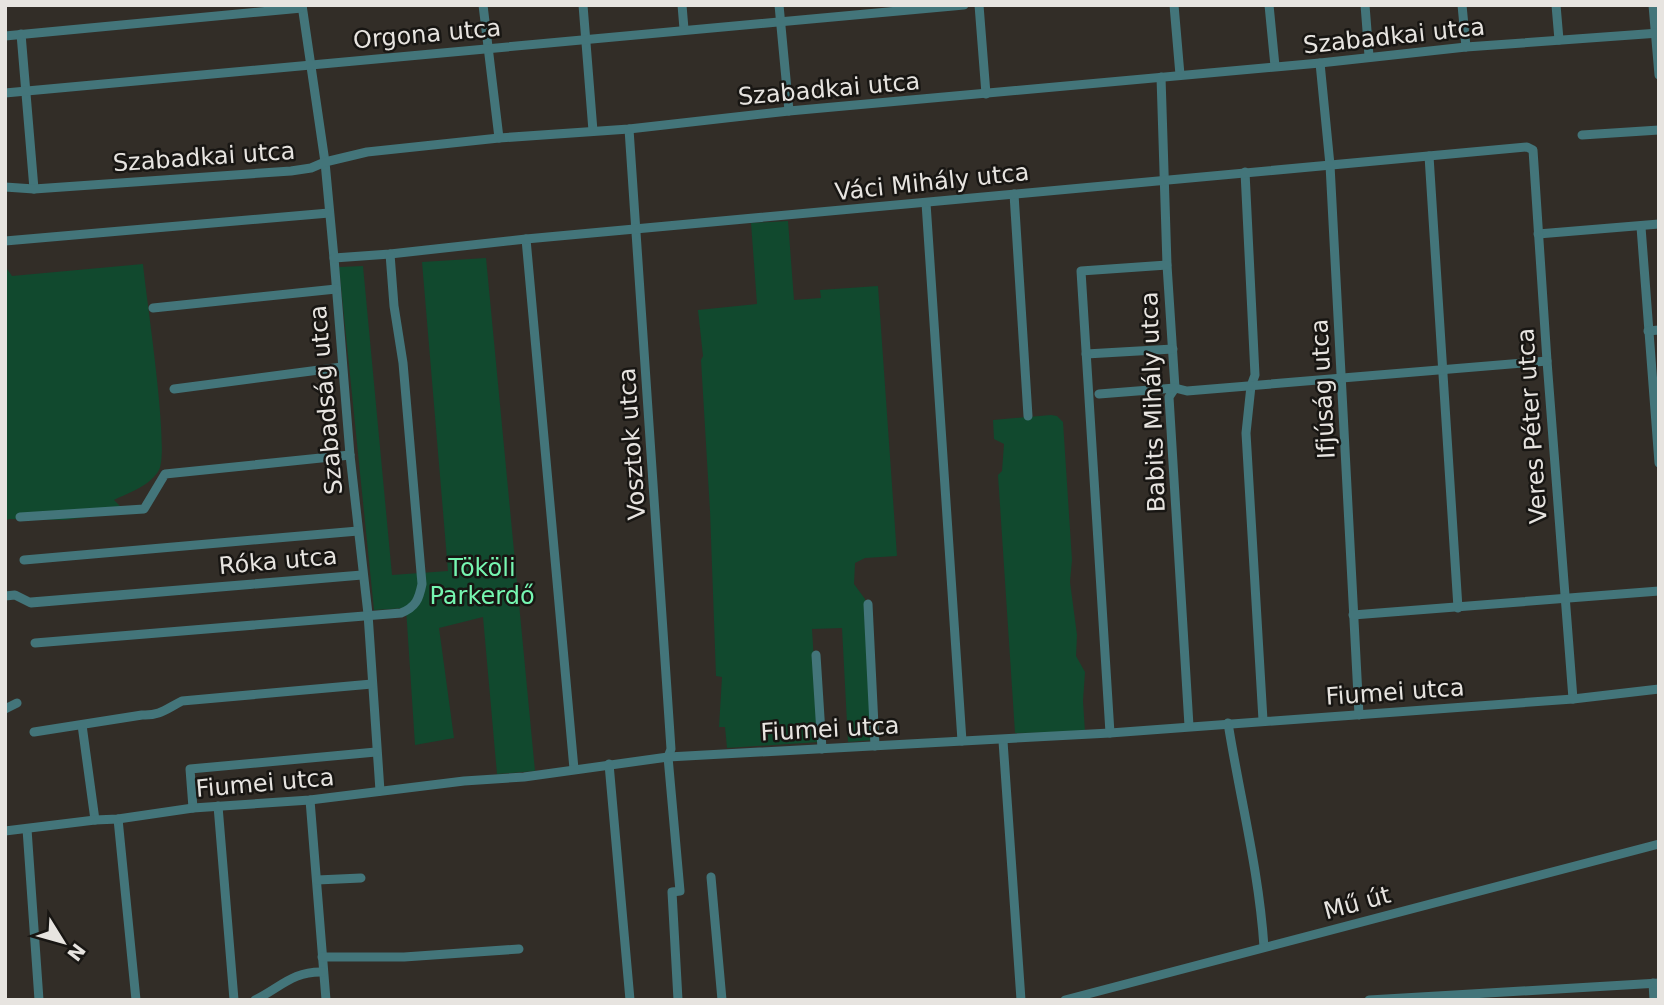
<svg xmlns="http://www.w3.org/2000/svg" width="1664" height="1005" viewBox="0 0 1664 1005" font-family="'DejaVu Sans',sans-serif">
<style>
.green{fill:#11492e}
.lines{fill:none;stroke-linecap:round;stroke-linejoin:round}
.minor{stroke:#43757a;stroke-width:9}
.labels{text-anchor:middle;stroke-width:5;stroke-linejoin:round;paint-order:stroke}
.street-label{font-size:24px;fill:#e7e4e0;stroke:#181613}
.park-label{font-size:24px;fill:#76f6b1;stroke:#181613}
</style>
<rect width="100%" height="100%" fill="#322d27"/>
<g class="green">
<polygon points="788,221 794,300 821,298 820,290 878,286 897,556 865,558 855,563 854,584 865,599 873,740 848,742 842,628 812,629 819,742 727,748 725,727 719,727 722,677 716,676 710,511 701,360 703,356 698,310 757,304 751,223"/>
<polygon points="486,258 535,771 497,774 483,617 439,628 454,738 415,745 406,608 374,610 339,267 363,266 392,575 448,571 422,262"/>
<path d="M 143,264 C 146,297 170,450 159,470 C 150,486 130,492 114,500 L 126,512 L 64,520 L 9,519 L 5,521 L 5,266 L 12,276 Z"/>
<polygon points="1051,415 1057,416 1063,422 1072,560 1070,582 1077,635 1076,656 1085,672 1083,701 1085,732 1015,733 998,475 1002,471 1004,444 994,439 993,420"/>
</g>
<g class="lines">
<g class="minor">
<polyline points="302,5 325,162 334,258 350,455 368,614 380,791"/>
<polyline points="483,5 499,138"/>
<polyline points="583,5 593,131"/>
<polyline points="682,5 684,29"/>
<polyline points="779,5 789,111"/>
<polyline points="979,5 986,94"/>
<polyline points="1174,5 1180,75"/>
<polyline points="1269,5 1275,66"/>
<polyline points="1365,5 1369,56"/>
<polyline points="1462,5 1466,47"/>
<polyline points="1556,5 1559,40"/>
<polyline points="1653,5 1659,75"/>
<polyline points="21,34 34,189"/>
<polyline points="5,36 302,8"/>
<polyline points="1320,63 1330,165 1359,715"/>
<polyline points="1161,77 1167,265 1175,388 1169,397 1189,726"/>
<polyline points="5,93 964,5"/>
<polyline points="629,129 671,749 668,757 680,891 672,892 678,1000"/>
<polyline points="1582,135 1659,130"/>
<polyline points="1429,156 1458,608"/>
<polyline points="1245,172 1255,375 1251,386 1246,433 1263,720"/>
<polyline points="5,187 34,189 291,171 311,168 325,162 367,152 499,138 629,129 789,111 1320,63 1466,47 1659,33"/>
<polyline points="1014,194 1028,416"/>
<polyline points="926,203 962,741"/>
<polyline points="1641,227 1659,463"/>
<polyline points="1538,234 1659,224"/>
<polyline points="526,239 574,769"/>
<polyline points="5,241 329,213"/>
<polyline points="334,258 390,254 526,239 1527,147 1533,150 1547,361 1573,699"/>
<polyline points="153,308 336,289"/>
<polyline points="1648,331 1659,330"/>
<polyline points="1086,354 1173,349"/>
<polyline points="174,389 342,367"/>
<polyline points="1099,394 1175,388 1187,391 1547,361"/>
<polyline points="20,517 144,509 165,474 350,455"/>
<polyline points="24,560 358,531"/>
<polyline points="5,596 15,595 31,603 362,575 31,602"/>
<polyline points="868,604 875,746"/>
<polyline points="1353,615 1659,591"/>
<path d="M 35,643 L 401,613 C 416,607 419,599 422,584 L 403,363 L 394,306 L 390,254"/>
<polyline points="816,655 822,749"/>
<polyline points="5,709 17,703"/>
<path d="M 1228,723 C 1240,798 1259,871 1264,947"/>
<polyline points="82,725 95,820"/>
<path d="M 34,732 L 142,715 C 160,716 166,709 182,701 L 372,684"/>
<polyline points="1110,733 1081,271 1167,265"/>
<polyline points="1003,741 1021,1000"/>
<polyline points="609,764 630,1000"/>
<polyline points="310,800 326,1000"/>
<polyline points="218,806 234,1000"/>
<polyline points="193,808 190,769 376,752"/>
<polyline points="118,819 136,1000"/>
<polyline points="27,829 39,1000"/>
<polyline points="5,831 95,820 118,819 193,808 310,800 464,781 524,777 668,757 1110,733 1573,699 1659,689"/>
<polyline points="711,877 722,1000"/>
<polyline points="317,880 361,878"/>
<polyline points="322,957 404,957 519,949"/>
<polyline points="1653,983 1654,1000"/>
<path d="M 255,1000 C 281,987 293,971 323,972"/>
<polyline points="1065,1000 1659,844"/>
<polyline points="1369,1000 1659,983"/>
</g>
</g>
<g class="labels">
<g class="street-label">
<text transform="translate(427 34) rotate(-5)" y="8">Orgona utca</text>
<text transform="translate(1394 36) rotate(-6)" y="8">Szabadkai utca</text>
<text transform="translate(829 89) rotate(-5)" y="8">Szabadkai utca</text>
<text transform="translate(204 157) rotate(-4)" y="8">Szabadkai utca</text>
<text transform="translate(932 182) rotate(-6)" y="8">Váci Mihály utca</text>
<text transform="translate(1323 389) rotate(-93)" y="8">Ifjúság utca</text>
<text transform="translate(326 400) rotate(-95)" y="8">Szabadság utca</text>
<text transform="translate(1153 402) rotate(-92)" y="8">Babits Mihály utca</text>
<text transform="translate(1532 426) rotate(-94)" y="8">Veres Péter utca</text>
<text transform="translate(632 444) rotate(-94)" y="8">Vosztok utca</text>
<text transform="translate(278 561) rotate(-5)" y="8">Róka utca</text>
<text transform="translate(1395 692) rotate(-4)" y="8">Fiumei utca</text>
<text transform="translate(830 729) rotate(-3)" y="8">Fiumei utca</text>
<text transform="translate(265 783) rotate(-5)" y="8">Fiumei utca</text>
<text transform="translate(1357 903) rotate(-15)" y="8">Mű út</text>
</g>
<g class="park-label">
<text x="482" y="576">Tököli<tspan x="482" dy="28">Parkerdő</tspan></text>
</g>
</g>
<rect width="1664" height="1005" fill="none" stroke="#e7e4e0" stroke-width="14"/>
<g transform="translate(63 942) rotate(127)" stroke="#181613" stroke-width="5" paint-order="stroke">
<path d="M0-5L12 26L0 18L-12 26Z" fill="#e7e4e0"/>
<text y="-10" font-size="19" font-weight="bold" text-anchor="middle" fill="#e7e4e0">N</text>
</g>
</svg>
